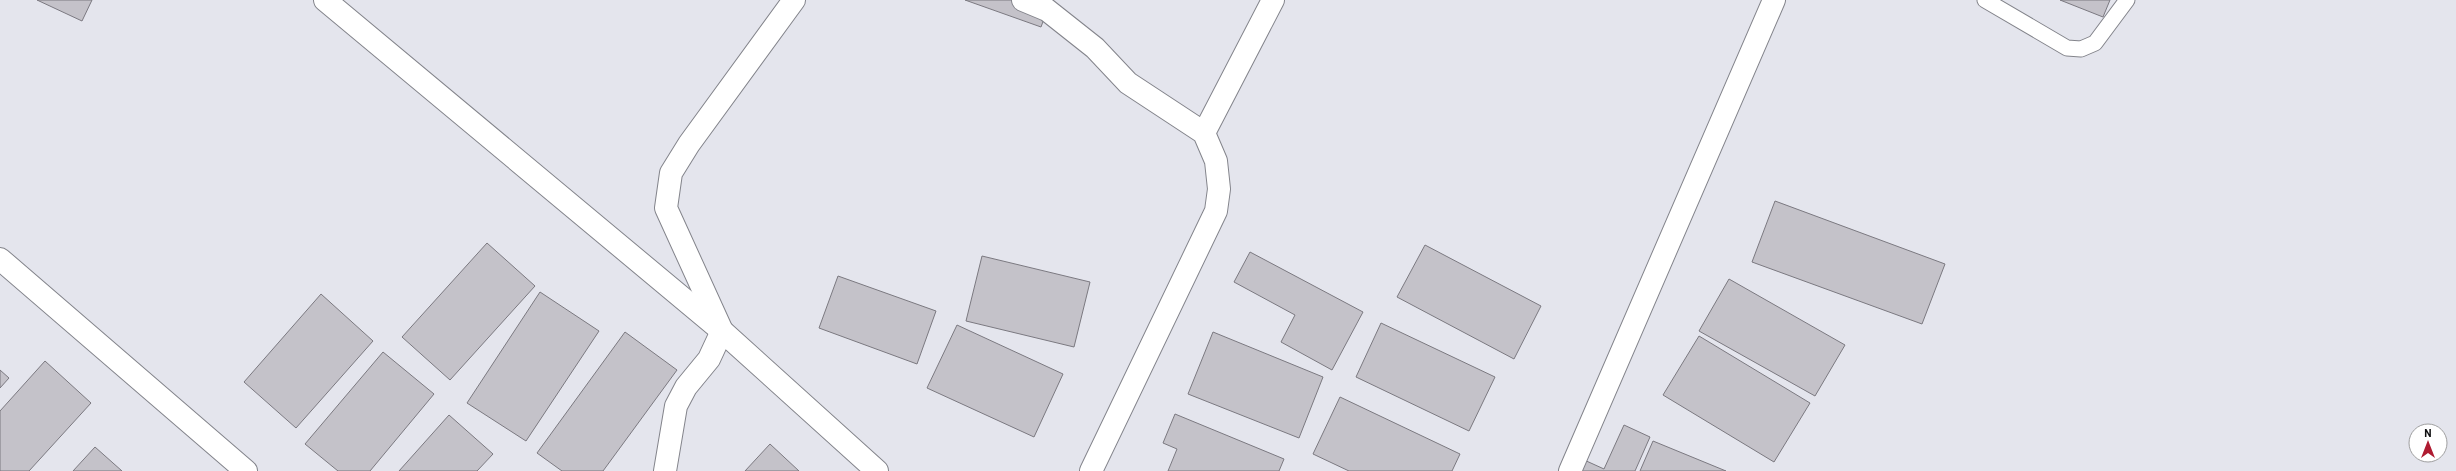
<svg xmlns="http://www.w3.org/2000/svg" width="2456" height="471" viewBox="0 0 2456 471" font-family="Barlow,sans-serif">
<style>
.building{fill:#c4c2c9;stroke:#7b7980}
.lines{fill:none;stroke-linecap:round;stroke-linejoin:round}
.lane-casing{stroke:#83848b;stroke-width:17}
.street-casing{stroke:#83848b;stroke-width:24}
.lane{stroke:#fff;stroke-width:15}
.street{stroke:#fff;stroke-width:22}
</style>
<rect width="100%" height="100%" fill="#e4e5ed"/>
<g class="building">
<polygon points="37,0 92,0 82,21"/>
<polygon points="965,0 1051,0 1041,27"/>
<polygon points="2060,0 2110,0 2103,17"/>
<polygon points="1775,201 1945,264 1922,324 1752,262"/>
<polygon points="487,243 535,286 450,380 402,337"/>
<polygon points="1425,245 1541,306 1514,359 1397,297"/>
<polygon points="1250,252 1363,312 1332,370 1281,342 1295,315 1234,282"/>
<polygon points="982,256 1090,282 1074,347 966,321"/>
<polygon points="838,276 936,311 917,364 819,328"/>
<polygon points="1729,279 1845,345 1815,396 1699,331"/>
<polygon points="540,292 599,331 526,441 467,403"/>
<polygon points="321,294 373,341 296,428 244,382"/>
<polygon points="1381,323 1495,377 1469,431 1356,377"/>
<polygon points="957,325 1063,374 1034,437 927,388"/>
<polygon points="625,332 677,370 603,471 562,471 537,453"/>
<polygon points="1213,332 1323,377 1299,438 1188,394"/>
<polygon points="1699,336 1810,403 1774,462 1663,395"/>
<polygon points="383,352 434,394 370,471 338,471 305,444"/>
<polygon points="45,361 91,403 29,471 0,471 0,411"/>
<polygon points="0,370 9,378 0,388"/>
<polygon points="1340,397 1460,454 1452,471 1349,471 1313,454"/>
<polygon points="1175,414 1284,459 1279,471 1168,471 1177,449 1163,443"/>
<polygon points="449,415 493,454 477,471 399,471"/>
<polygon points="1624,425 1650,437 1635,471 1576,471 1582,459 1604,469"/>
<polygon points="1653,441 1726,471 1640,471"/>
<polygon points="770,444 799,471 745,471"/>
<polygon points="95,447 122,471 73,471"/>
</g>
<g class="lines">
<g class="lane-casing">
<polyline id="lane" points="1985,0 2067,48 2081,49 2095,43 2127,0"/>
</g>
<g class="street-casing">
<g id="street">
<polyline points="325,0 722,331 877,471"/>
<polyline points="1023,0 1047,10 1095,48 1128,83 1204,133 1216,161 1219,189 1216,211 1091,471"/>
<polyline points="1204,133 1273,0"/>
<polyline points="0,259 246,471"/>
<polyline points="665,471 676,406 686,387 709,359 722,331 666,208 671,173 689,144 794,0"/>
<polyline points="1570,471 1774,0"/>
</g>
</g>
<use href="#lane" class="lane"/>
<use href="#street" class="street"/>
</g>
<g transform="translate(2428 443)"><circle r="19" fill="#ffffff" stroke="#9f9fa0"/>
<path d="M0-3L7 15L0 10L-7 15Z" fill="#af1b31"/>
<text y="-6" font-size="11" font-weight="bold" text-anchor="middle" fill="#0f0f11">N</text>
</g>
</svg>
